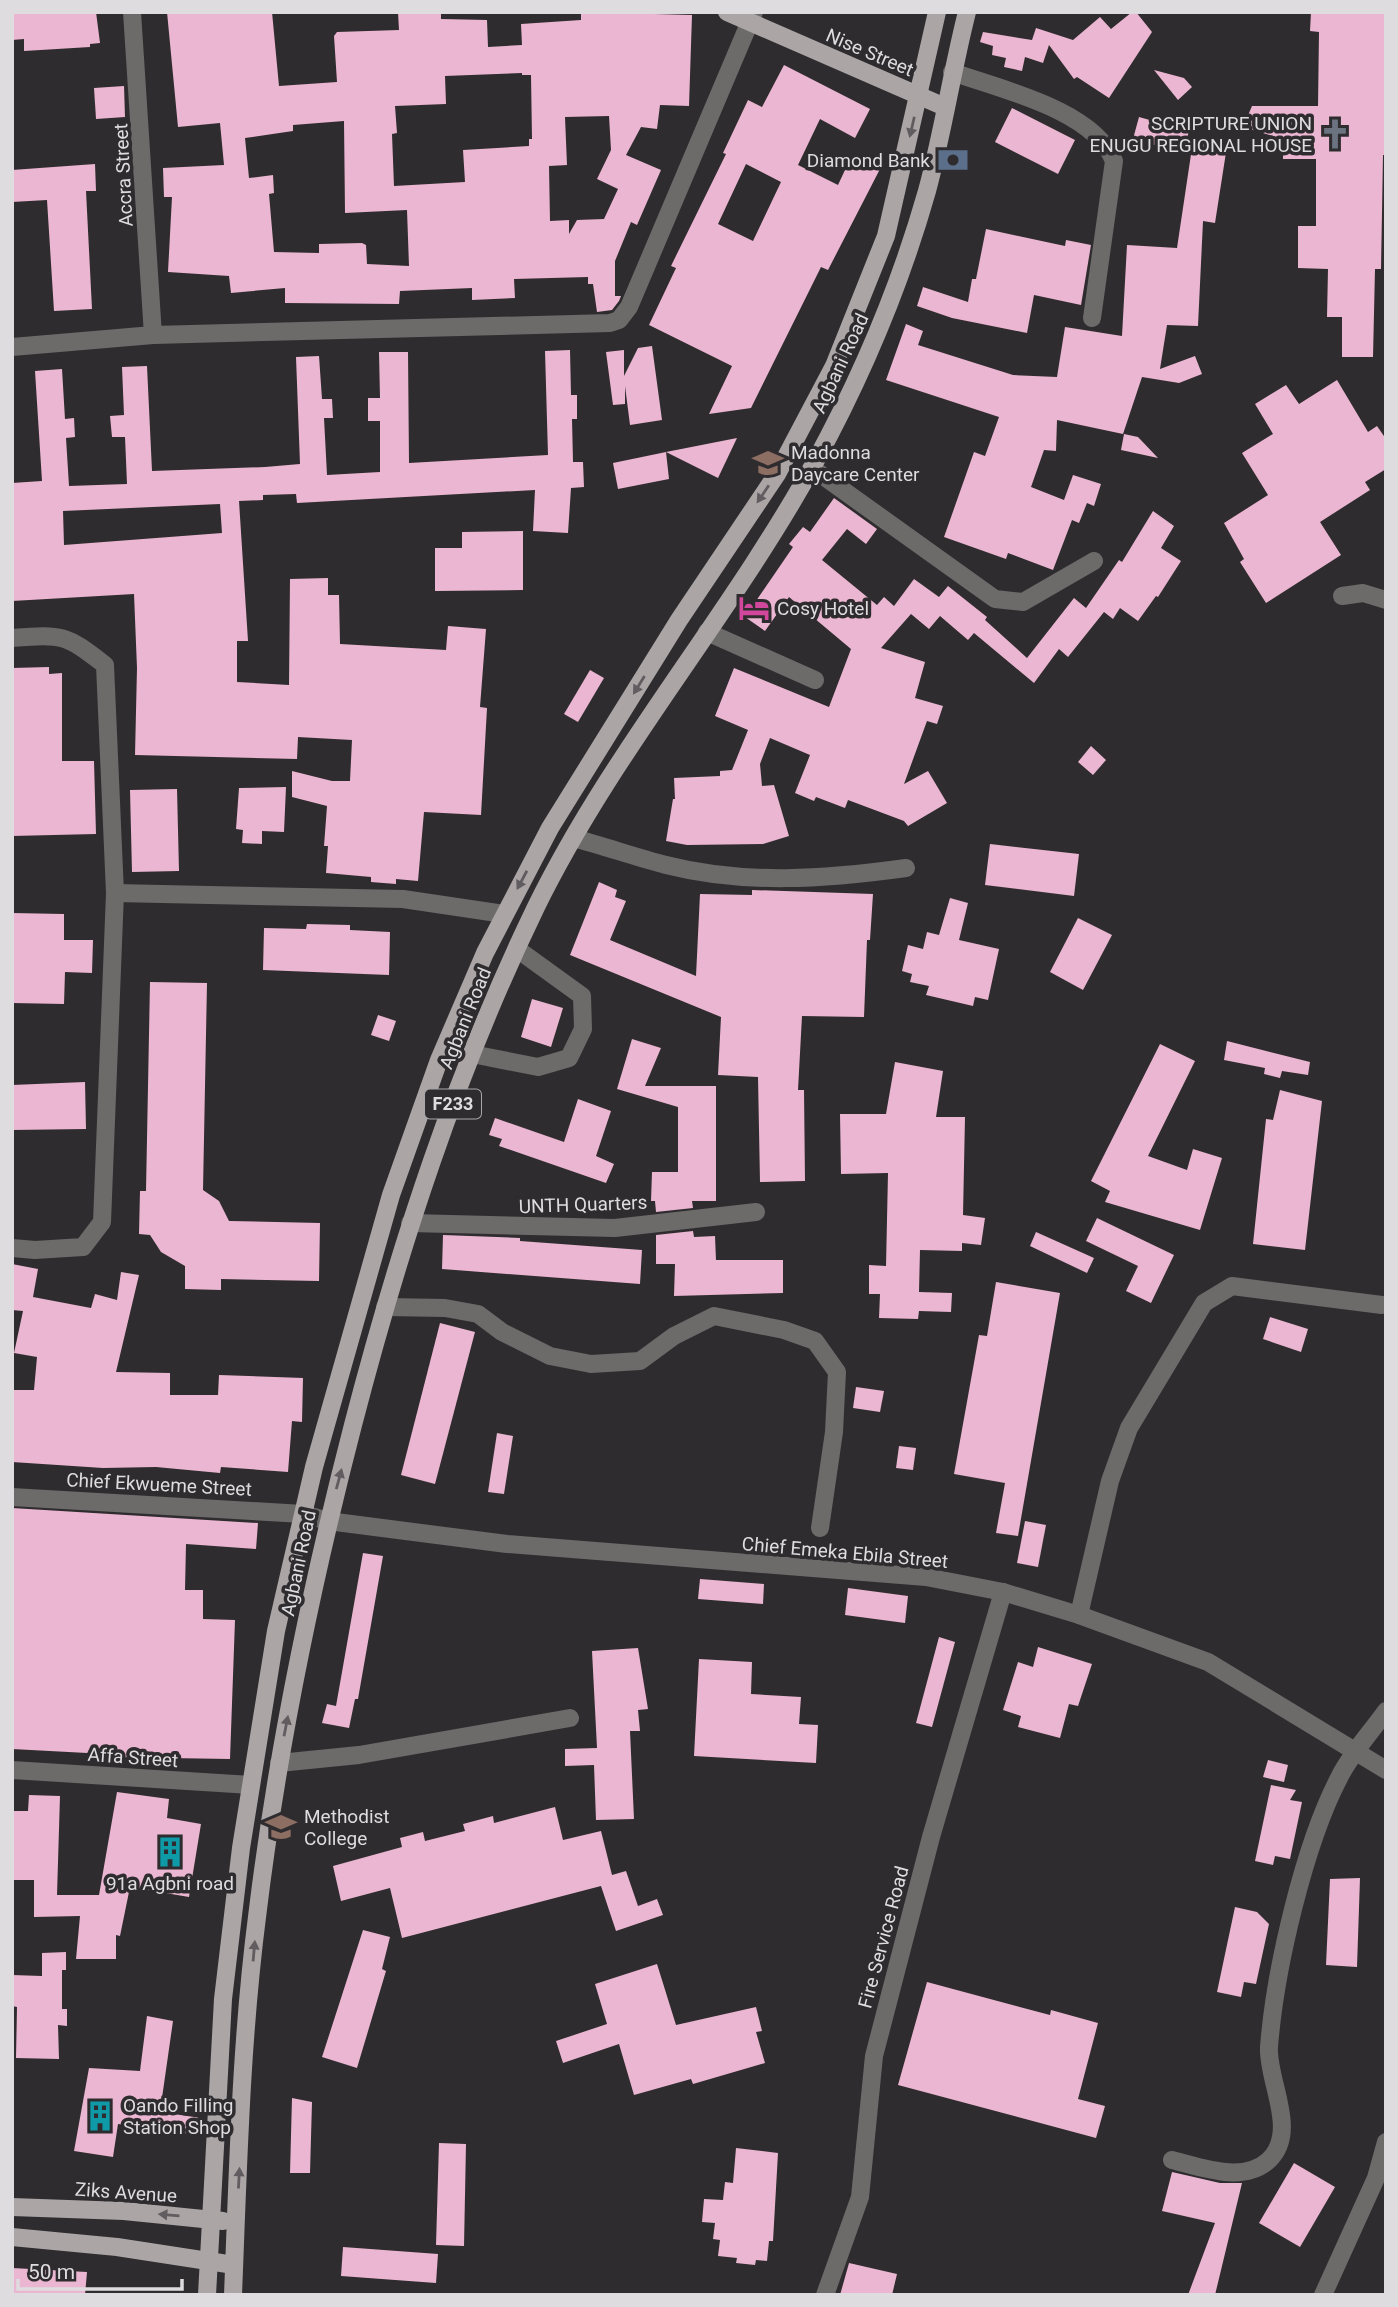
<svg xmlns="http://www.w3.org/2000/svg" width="1398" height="2307" viewBox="0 0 1398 2307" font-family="Roboto,sans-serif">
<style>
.building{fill:#ebb6d1;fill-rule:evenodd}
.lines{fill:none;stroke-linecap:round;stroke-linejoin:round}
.minor{stroke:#6d6a6a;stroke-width:18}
.major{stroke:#aba5a6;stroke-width:18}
.oneway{fill:#615c5f}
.labels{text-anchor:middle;stroke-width:7;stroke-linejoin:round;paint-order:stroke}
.shield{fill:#2f2c2f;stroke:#aaa7aa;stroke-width:2}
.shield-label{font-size:18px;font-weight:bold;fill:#dfdcdf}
.street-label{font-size:19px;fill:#dfdcdf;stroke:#2f2c2f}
.poi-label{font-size:19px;fill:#dfdcdf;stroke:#2f2c2f;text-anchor:start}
</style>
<rect width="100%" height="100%" fill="#2f2c2f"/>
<g class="building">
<polygon points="12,12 96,12 100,43 90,44 90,47 24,51 24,39 12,40"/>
<path d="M 167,12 L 272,12 L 279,86 L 337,82 L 334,36 L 337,32 L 399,30 L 398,12 L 441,12 L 441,19 L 487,20 L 488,47 L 522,45 L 521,24 L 581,20 L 581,12 L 692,15 L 689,106 L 660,105 L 657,129 L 641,127 L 626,155 L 661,170 L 637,225 L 631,222 L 615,261 L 615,296 L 621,296 L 619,301 L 612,310 L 597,312 L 593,284 L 588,284 L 588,277 L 514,279 L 515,298 L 472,300 L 472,288 L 400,291 L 399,304 L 285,303 L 285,288 L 231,293 L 229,276 L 168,272 L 172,197 L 164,197 L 163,168 L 224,165 L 220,123 L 178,127 ZM 522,73 L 522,75 L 531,75 L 532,139 L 529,139 L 529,146 L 463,150 L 465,182 L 394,186 L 392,134 L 397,133 L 395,106 L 446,104 L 445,76 ZM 609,116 L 611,150 L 597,179 L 618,189 L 604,219 L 577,220 L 569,234 L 569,220 L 550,221 L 549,166 L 567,165 L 565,117 ZM 344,121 L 345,213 L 407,210 L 409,266 L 367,264 L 366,245 L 362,243 L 319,244 L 319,253 L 274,252 L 269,194 L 274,193 L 273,175 L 249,178 L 245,138 L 293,131 L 293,125 Z"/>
<polygon points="1132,12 1136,12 1152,32 1109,98 1077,77 1074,79 1049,45 1043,63 1025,57 1022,71 1004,67 1006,58 992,55 993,46 980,42 983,32 1032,40 1036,28 1073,40 1100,17 1111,29"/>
<polygon points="1311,12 1386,12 1386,155 1383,155 1381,269 1375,269 1373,357 1342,357 1342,317 1327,317 1328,269 1298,268 1298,226 1316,226 1316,159 1283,159 1283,139 1243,127 1252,106 1318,106 1319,32 1310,31"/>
<path d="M 784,65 L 870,109 L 855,138 L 820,119 L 798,165 L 838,185 L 852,155 L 880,169 L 828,270 L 821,267 L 751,408 L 709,414 L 732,366 L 649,325 L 676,268 L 671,266 L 726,154 L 723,153 L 748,100 L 762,107 ZM 746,164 L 781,182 L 753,241 L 718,224 Z"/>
<polygon points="1154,70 1184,78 1192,87 1178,100"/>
<polygon points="124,86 125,117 96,119 94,88"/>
<polygon points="1012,108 1075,140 1058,174 995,142"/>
<polygon points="1139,117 1189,131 1183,153 1133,139"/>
<polygon points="1193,141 1227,146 1215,223 1203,221 1198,326 1167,325 1160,369 1195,356 1202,374 1179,383 1142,377 1123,434 1057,420 1056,451 1044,450 1031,487 1064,500 1073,475 1101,484 1094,506 1087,503 1079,523 1072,520 1053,570 1008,553 1006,559 944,537 974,452 985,456 999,417 886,380 906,324 923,331 918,345 1013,375 1057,377 1065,327 1122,336 1127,245 1177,248"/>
<polygon points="95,164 96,191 86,191 92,309 54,311 47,200 12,202 12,170"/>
<polygon points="986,229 1065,246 1066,240 1091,245 1081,305 1034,295 1027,333 952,318 917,306 923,287 968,302 972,279 976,279"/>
<polygon points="652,346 662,420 630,425 625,386 625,404 613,405 606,352 624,350 624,376 638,348"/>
<path d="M 570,350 L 571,395 L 577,395 L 577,419 L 572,419 L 573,462 L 583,462 L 584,487 L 571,488 L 568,533 L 533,531 L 535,490 L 297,503 L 296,494 L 263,495 L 263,500 L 239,501 L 248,641 L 237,641 L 237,682 L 289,685 L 290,579 L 328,578 L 328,595 L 339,595 L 340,644 L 446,650 L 448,626 L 486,629 L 480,707 L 487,708 L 481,815 L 424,812 L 418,881 L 396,879 L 396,884 L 371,882 L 371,877 L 326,873 L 328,846 L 324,846 L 327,806 L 292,797 L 292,771 L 332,781 L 350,781 L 352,740 L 298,737 L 297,759 L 135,755 L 137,668 L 134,594 L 12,601 L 12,483 L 42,481 L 35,371 L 62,369 L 65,419 L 74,418 L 75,437 L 66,438 L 69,486 L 127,484 L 125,437 L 112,437 L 110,416 L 124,415 L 122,367 L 147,366 L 152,471 L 265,467 L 300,464 L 296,357 L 319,356 L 322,399 L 332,399 L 333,418 L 324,418 L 327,475 L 380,472 L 380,421 L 368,421 L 368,398 L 380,398 L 379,352 L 408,352 L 409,463 L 548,455 L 545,351 ZM 220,504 L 222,533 L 64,545 L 63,511 Z"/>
<polygon points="1337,380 1368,432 1377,426 1386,439 1386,469 1365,482 1370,490 1320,522 1341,555 1266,603 1240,562 1244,559 1224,523 1268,495 1242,453 1273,434 1255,404 1286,385 1299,404"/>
<polygon points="1124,434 1138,437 1158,458 1121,450"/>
<polygon points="737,438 718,478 666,452"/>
<polygon points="666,452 669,479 618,489 613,463"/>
<polygon points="834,498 877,529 866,544 847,529 822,560 877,605 884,597 894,606 914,579 939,597 948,586 987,617 985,620 1027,658 1074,598 1086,608 1119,560 1122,562 1153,511 1174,526 1161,548 1181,561 1158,597 1156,596 1138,621 1120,608 1113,619 1104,612 1068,657 1059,649 1034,683 974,633 968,640 940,616 929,629 911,614 881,648 925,662 915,698 943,706 937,724 927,721 904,784 928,771 947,803 908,826 904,821 848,800 845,808 816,797 814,801 795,793 810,755 770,738 760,764 762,786 774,785 789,836 763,844 687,845 666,841 673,799 675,799 674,778 720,776 720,771 732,770 748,730 715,716 734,668 829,707 851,649 789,597 765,631 745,617 793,547 789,544 803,527 810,532"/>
<polygon points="523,531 523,590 435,591 435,548 462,548 462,532"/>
<polygon points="49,667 49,674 62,673 62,761 94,761 96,834 12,836 12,668"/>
<polygon points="590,670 604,678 578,722 564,714"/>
<polygon points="1091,746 1106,760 1093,775 1078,762"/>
<polygon points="286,787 284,832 262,831 262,844 242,843 243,830 236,829 239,788"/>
<polygon points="177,789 179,871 132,872 130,790"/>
<polygon points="990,844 1079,854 1074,896 985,885"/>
<polygon points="599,882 617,890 615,897 626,901 610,940 696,976 700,894 752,895 752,890 873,894 870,940 867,940 864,1017 802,1016 798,1090 804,1090 805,1181 760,1182 758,1077 718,1075 721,1017 570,955"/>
<polygon points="950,898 968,903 959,940 999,949 988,1000 975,997 973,1006 926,995 929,986 910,982 912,974 902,971 908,945 923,949 927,932 939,935"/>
<polygon points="12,913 64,914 64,940 93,940 92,973 65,972 64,1004 12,1003"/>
<polygon points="1078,918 1112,935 1083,990 1050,972"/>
<polygon points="307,924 350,925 350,930 390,932 389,975 263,970 264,928 306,929"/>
<polygon points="150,982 207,983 203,1190 219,1201 229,1221 320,1223 319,1281 221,1279 221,1290 185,1289 185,1266 161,1252 150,1235 139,1234 140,1191 146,1191"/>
<polygon points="532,999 563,1008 551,1047 521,1037"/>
<polygon points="378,1015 396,1021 389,1041 371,1035"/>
<polygon points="632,1039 661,1048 645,1086 716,1086 716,1201 692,1201 693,1208 656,1212 655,1201 651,1201 652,1172 678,1172 678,1107 617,1089"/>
<polygon points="1227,1041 1310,1062 1308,1075 1282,1071 1280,1078 1264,1074 1265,1068 1224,1060"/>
<polygon points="1160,1044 1195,1061 1148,1156 1187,1170 1193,1149 1222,1158 1200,1230 1105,1202 1110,1191 1091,1181"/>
<polygon points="895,1062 943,1071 936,1117 965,1117 963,1215 985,1218 981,1245 962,1243 962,1251 920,1250 919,1292 952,1293 951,1312 919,1311 918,1319 879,1318 880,1294 869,1294 869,1265 886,1266 888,1173 841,1174 840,1114 886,1114"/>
<polygon points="85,1082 86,1129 12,1130 12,1085"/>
<polygon points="1280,1090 1322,1101 1305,1250 1253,1244 1266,1119 1273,1120"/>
<polygon points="578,1099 611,1111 596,1156 614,1164 606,1183 499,1146 502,1139 489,1135 495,1118 564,1142"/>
<polygon points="1097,1218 1174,1255 1151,1303 1126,1291 1138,1266 1086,1241"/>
<polygon points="693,1231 694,1237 715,1236 716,1260 783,1260 783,1293 674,1296 675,1264 656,1264 656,1235"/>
<polygon points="1036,1232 1094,1258 1087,1273 1030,1246"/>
<polygon points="443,1235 520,1238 520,1241 642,1250 640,1284 442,1269"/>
<polygon points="12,1264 38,1269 33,1297 91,1308 95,1294 117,1300 121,1272 139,1275 116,1372 170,1373 170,1395 218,1395 219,1375 303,1378 302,1422 292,1421 288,1472 221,1467 220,1473 156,1467 103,1468 12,1462 12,1390 34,1390 37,1357 14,1353 23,1311 12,1310"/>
<polygon points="996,1282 1060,1293 1018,1536 996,1533 1005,1483 954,1474 979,1335 987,1336"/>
<polygon points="1270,1317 1308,1329 1301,1352 1263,1339"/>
<polygon points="440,1323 475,1332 435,1484 401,1475"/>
<polygon points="856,1387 884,1391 880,1412 853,1408"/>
<polygon points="497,1433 513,1436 504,1494 488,1492"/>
<polygon points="899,1446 916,1448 913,1470 896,1468"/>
<polygon points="12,1508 258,1523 256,1549 186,1544 185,1590 203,1590 203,1619 235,1620 230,1759 106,1757 106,1754 12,1749"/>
<polygon points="1025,1521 1046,1525 1038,1567 1017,1563"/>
<polygon points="363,1553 383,1556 358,1699 355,1699 349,1728 322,1723 327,1704 336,1706"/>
<polygon points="700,1579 764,1584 763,1604 698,1599"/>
<polygon points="848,1588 908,1596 905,1623 845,1615"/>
<polygon points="939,1637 955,1642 932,1727 916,1723"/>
<polygon points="1038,1647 1092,1664 1078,1706 1069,1704 1060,1738 1018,1727 1021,1716 1003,1710 1018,1662 1033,1667"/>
<polygon points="638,1648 648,1709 638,1710 640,1731 630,1731 634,1819 596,1820 594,1765 565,1766 565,1749 597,1748 592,1651"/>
<polygon points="699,1659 752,1662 751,1694 801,1697 799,1724 818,1725 816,1763 694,1756"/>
<polygon points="1268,1760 1288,1765 1284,1782 1263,1777"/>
<polygon points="1271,1785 1296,1790 1290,1800 1302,1802 1290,1859 1275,1856 1273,1865 1255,1861"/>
<polygon points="117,1792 169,1799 167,1818 201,1824 189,1897 130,1887 120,1936 116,1935 116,1959 76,1959 80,1916 34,1917 34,1880 12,1880 12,1811 28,1811 29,1795 60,1796 57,1895 99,1895"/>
<polygon points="555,1807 563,1840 601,1831 612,1875 626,1871 638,1906 657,1899 663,1915 616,1931 601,1886 402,1938 390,1888 341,1901 333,1866 402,1847 400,1838 423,1832 425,1841 465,1831 463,1824 493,1816 494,1823"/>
<polygon points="1360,1878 1357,1967 1326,1965 1330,1879"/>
<polygon points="1235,1907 1257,1912 1269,1924 1256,1984 1244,1982 1241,1997 1217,1992"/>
<polygon points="363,1930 390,1937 382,1969 386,1971 357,2068 322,2057"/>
<polygon points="66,1952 66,1970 62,1970 62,2009 67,2009 67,2026 58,2025 59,2059 16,2058 17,2007 12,2006 12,1975 42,1976 42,1953"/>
<polygon points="657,1964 676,2025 756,2007 762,2031 756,2032 765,2063 693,2084 691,2079 634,2095 619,2044 563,2063 556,2041 607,2024 595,1984"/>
<polygon points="927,1982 1050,2015 1051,2010 1098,2023 1078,2099 1105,2106 1096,2138 898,2085"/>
<polygon points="147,2016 173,2021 160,2112 201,2118 198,2135 118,2124 113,2157 74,2151 89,2068 140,2071"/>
<polygon points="292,2098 312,2102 310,2173 290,2173"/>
<polygon points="439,2143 466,2144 464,2246 436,2245"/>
<polygon points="736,2148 778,2153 773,2241 769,2241 767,2261 756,2260 755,2265 736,2263 737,2258 718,2256 720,2240 713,2239 715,2223 702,2222 704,2199 723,2200 725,2182 733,2183"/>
<polygon points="1294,2163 1335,2187 1300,2247 1259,2223"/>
<polygon points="1172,2172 1220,2183 1242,2183 1215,2295 1188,2295 1215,2223 1162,2211"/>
<polygon points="343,2247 438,2254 436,2283 341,2276"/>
<polygon points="849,2263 897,2274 892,2295 840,2295"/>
<polygon points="12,2268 87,2272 85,2295 12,2295"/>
</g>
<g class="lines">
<g class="minor">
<polyline points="132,12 153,335"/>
<path d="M 952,72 C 1000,89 1094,110 1114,161 L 1092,318"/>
<polyline points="12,347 153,335 610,323 619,320 629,307 754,12"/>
<polyline points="812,468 995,599 1023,602 1094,561"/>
<polyline points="1342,596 1363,593 1386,600"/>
<polyline points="707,632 815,680"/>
<path d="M 12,638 C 63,634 65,634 105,665 L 115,893 L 102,1222 L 83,1247 L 35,1250 L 12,1248"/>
<path d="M 573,838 C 604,846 635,857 666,865 C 745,885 826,879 906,868"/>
<polyline points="115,893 403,899 504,914"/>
<polyline points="472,1054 538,1067 569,1058 583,1029 582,996 517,949"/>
<polyline points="410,1223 615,1228 756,1212"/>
<polyline points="385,1307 445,1308 478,1314 502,1332 550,1356 591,1364 640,1361 674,1336 714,1316 784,1330 815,1341 837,1372 834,1432 820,1528"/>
<polyline points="12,1497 303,1514 328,1521 507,1544 926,1577 1003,1592 1079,1615 1208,1662 1386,1770"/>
<polyline points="1079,1615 1110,1481 1129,1428 1204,1303 1232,1286 1382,1305"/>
<polyline points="279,1763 359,1755 570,1718"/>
<polyline points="12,1770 251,1785"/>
<path d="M 1172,2160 C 1201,2167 1243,2184 1269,2160 C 1299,2131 1267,2081 1269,2047 C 1275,1970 1304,1844 1340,1776 C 1351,1754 1371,1732 1386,1711"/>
<polyline points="825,2295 860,2197 874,2056 931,1837 1003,1592"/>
<polyline points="1323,2295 1376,2178 1386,2142"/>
</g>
<g class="major">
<polyline points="727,12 945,107"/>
<polyline points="12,2207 124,2211 223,2221"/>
<polyline points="12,2237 117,2247 234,2265"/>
<polyline points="207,2295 223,1999 241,1848 276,1631 314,1467 391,1195 439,1060 485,953 550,828 679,620 777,474 834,366 886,236 937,12"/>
<path d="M 233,2295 C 238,2169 241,2041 257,1917 C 277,1751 311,1587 353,1425 C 399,1248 456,1072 536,907 C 613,750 731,615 815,462 C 862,376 900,286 927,191 C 943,132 952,71 967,12"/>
</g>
</g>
<defs><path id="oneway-solid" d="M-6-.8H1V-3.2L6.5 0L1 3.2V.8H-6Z" transform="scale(1.75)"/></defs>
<g class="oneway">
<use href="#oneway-solid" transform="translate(912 127) rotate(103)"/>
<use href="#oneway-solid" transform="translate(763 494) rotate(124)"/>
<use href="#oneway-solid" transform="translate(639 685) rotate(122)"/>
<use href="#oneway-solid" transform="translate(522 880) rotate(118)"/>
<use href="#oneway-solid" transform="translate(339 1479) rotate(-75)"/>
<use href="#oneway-solid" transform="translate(286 1726) rotate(-79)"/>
<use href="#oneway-solid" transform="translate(254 1951) rotate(-85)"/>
<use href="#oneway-solid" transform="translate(239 2178) rotate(-87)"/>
<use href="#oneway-solid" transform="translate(169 2215) rotate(-175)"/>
</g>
<defs>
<g id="church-bare" transform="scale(2.415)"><path d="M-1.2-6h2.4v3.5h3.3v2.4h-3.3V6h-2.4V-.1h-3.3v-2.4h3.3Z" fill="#6b7280" stroke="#2f2c2f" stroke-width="2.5" paint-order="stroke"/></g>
<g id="bank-bare" transform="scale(2.415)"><path d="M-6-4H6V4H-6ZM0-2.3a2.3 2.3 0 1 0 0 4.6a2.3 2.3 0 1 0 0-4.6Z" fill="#5c6f8a" stroke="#2f2c2f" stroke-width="2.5" paint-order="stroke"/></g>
<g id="school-bare" transform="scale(2.415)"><path d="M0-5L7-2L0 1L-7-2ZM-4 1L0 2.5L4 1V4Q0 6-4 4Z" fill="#8d6e63" stroke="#2f2c2f" stroke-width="2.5" paint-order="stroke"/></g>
<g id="hotel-bare" transform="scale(2.415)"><path d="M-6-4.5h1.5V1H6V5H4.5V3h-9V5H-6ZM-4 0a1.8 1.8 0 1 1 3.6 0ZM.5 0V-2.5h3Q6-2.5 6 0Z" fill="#d1479c" stroke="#2f2c2f" stroke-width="2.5" paint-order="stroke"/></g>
<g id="university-bare" transform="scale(2.415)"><path d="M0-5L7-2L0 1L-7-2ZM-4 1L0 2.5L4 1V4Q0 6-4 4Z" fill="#8d6e63" stroke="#2f2c2f" stroke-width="2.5" paint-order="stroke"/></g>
<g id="building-bare" transform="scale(2.415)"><path d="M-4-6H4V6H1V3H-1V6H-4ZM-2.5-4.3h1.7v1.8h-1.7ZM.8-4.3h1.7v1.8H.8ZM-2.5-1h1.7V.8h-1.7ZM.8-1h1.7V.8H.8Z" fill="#0f9aa8" stroke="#2f2c2f" stroke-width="2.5" paint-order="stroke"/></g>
</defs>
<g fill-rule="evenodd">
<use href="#church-bare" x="1335" y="134"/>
<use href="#bank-bare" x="953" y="160"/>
<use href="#school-bare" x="768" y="463"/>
<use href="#hotel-bare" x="754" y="608"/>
<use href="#university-bare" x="281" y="1827"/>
<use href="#building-bare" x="170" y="1852"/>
<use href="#building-bare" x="100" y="2116"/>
</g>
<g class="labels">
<rect class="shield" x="425" y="1089.5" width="56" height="29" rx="5"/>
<g class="shield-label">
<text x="453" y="1110">F233</text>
</g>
<g class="street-label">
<text transform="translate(870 52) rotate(23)" y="7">Nise Street</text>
<text transform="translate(123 175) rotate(-93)" y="7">Accra Street</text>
<text transform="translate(840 363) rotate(-65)" y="7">Agbani Road</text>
<text transform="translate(465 1018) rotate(-68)" y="7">Agbani Road</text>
<text transform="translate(583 1204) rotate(-2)" y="7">UNTH Quarters</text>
<text transform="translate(159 1484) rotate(3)" y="7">Chief Ekwueme Street</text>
<text transform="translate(845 1552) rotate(5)" y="7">Chief Emeka Ebila Street</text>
<text transform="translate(298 1563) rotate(-78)" y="7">Agbani Road</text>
<text transform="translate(133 1757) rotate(4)" y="7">Affa Street</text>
<text transform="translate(883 1937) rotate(-75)" y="7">Fire Service Road</text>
<text transform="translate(126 2192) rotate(4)" y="7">Ziks Avenue</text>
</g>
<g class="poi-label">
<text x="1312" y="130" text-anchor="end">SCRIPTURE UNION<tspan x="1312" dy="22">ENUGU REGIONAL HOUSE</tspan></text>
<text x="930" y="167" text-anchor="end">Diamond Bank</text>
<text x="791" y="459">Madonna<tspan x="791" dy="22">Daycare Center</tspan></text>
<text x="777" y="615">Cosy Hotel</text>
<text x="304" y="1823">Methodist<tspan x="304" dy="22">College</tspan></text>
<text x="170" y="1890" text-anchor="middle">91a Agbni road</text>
<text x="123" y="2112">Oando Filling<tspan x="123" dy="22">Station Shop</tspan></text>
</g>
</g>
<rect width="1398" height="2307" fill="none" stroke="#dfdcdf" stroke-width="28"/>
<path d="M18 2279v10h164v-10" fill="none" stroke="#dfdcdf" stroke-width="3.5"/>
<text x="28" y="2279" font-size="21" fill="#dfdcdf" stroke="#2f2c2f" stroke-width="5" paint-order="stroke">50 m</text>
</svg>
